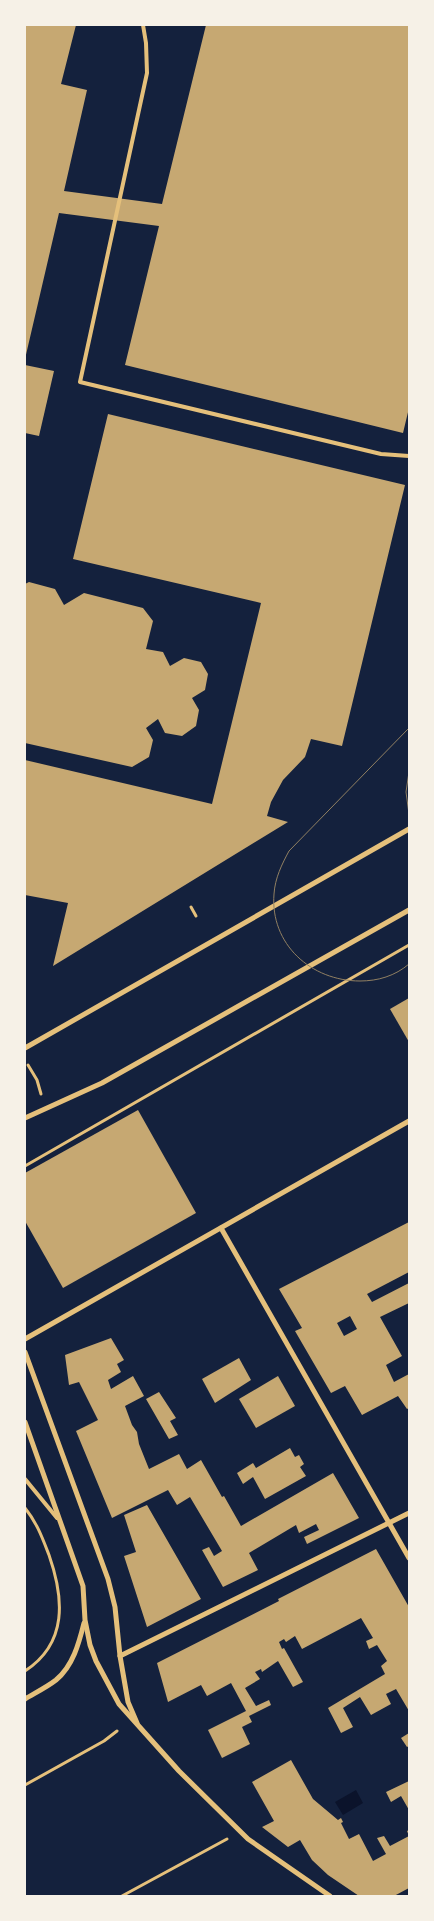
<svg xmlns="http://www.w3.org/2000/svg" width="434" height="1921" viewBox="0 0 434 1921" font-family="'PT Sans Narrow',sans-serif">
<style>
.water{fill:#0b132b}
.building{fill:#c6a872;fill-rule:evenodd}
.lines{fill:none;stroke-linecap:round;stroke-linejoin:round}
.path{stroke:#e5c07b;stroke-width:3}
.service{stroke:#e5c07b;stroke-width:4}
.minor{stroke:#e5c07b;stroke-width:5}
.tram{stroke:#918062;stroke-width:1}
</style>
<rect width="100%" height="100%" fill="#14213d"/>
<polygon class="water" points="356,1790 363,1803 343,1815 335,1802"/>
<g class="building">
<polygon points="25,25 76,25 61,84 87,90 64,191 162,204 206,25 409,25 409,408 403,433 125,365 159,226 59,213 25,359"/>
<polygon points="25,365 54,371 39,436 25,433"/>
<polygon points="108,414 405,485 342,746 311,739 305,757 283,780 271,802 267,816 288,822 53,966 68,903 25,895 25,760 212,804 261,603 73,559"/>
<polygon points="29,582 55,589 64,605 84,593 143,608 153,621 146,649 163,652 170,666 184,658 201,662 208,674 205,690 192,698 199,710 196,726 182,736 165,733 158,719 146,728 153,740 149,757 132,767 25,743 25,584"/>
<polygon points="409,998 409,1042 390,1009"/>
<polygon points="138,1110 196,1213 63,1288 25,1221 25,1173"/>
<path d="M 409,1222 L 409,1272 L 367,1294 L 372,1302 L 409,1283 L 409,1303 L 380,1317 L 402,1356 L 386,1365 L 394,1382 L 409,1374 L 409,1408 L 407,1409 L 398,1396 L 362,1415 L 345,1386 L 331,1393 L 295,1331 L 302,1328 L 279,1289 ZM 350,1316 L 357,1329 L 344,1336 L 337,1323 Z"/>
<polygon points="111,1338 124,1360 117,1364 121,1372 108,1380 111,1389 133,1376 144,1396 125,1406 132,1425 137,1432 139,1444 149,1469 179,1454 187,1469 201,1460 222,1497 224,1496 241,1526 333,1473 359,1518 307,1544 304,1537 319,1530 316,1524 299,1533 296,1525 249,1553 258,1570 223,1587 202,1550 209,1547 214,1556 222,1551 190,1497 177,1505 168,1490 112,1518 76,1431 98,1420 79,1382 69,1385 65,1355"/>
<polygon points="239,1358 251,1380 215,1403 202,1379"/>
<polygon points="278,1376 295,1406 256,1428 239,1399"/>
<polygon points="159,1392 176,1418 170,1421 178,1435 169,1439 146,1399"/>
<polygon points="290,1448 295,1457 299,1455 304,1464 300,1467 306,1476 265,1499 253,1477 243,1484 237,1473 253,1463 256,1468"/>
<polygon points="147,1505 201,1599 147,1627 124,1556 136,1552 124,1515"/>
<polygon points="376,1549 409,1607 409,1711 396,1689 386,1694 391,1704 371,1715 360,1697 343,1708 353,1727 341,1733 328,1708 385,1674 381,1666 387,1661 377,1645 369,1649 366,1641 373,1638 361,1618 302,1649 295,1636 286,1642 284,1639 279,1642 282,1649 284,1648 303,1682 293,1687 278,1661 262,1672 261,1669 255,1672 260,1679 245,1688 256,1706 269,1700 271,1705 249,1716 252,1722 242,1727 250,1744 222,1758 208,1730 246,1711 231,1683 207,1696 201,1685 168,1702 157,1663 279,1601 278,1599"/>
<polygon points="409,1733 409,1746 407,1747 401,1738"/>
<polygon points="291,1760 313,1799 338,1820 341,1818 343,1822 341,1823 349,1839 359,1834 373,1861 386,1854 377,1838 384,1836 390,1846 409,1836 407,1831 409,1830 409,1888 394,1896 359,1896 328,1875 312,1860 300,1840 288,1847 262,1827 274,1821 252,1782"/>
<polygon points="409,1781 409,1810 401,1796 391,1802 386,1792"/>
</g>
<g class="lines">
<g class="path">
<polyline points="191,907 196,916"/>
<polyline points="28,1065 37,1080 41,1094"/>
<polyline points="25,1166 409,945"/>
<path d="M 25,1508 C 37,1523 42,1537 49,1555 C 64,1598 68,1643 25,1671"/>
<polyline points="25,1785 104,1741 117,1731"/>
<polyline points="122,1896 227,1839"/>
</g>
<g class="service">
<polyline points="143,25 146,43 147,73 80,382 381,454 409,456"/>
<polyline points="25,1479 57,1518"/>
</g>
<g class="minor">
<polyline points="25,1048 409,829"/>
<polyline points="25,1118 102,1083 409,910"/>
<polyline points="221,1228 409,1558"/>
<polyline points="25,1339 409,1121"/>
<polyline points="25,1352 108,1579 115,1607 120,1656 128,1702 137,1723"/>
<polyline points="25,1422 83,1586 85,1620 90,1645 96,1661 119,1704 179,1771 248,1839 330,1896"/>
<polyline points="120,1656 409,1513"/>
<path d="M 25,1699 C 35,1693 47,1687 56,1680 C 73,1666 79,1643 84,1623"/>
</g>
<g class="tram">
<path d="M 409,728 L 289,851 C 282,864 275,878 274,894 C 270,944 311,981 360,981 C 378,981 395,976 409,964"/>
<polyline points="409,772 406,792 409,814"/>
</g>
</g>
<rect width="434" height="1921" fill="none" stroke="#f6f1e7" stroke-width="52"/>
</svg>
